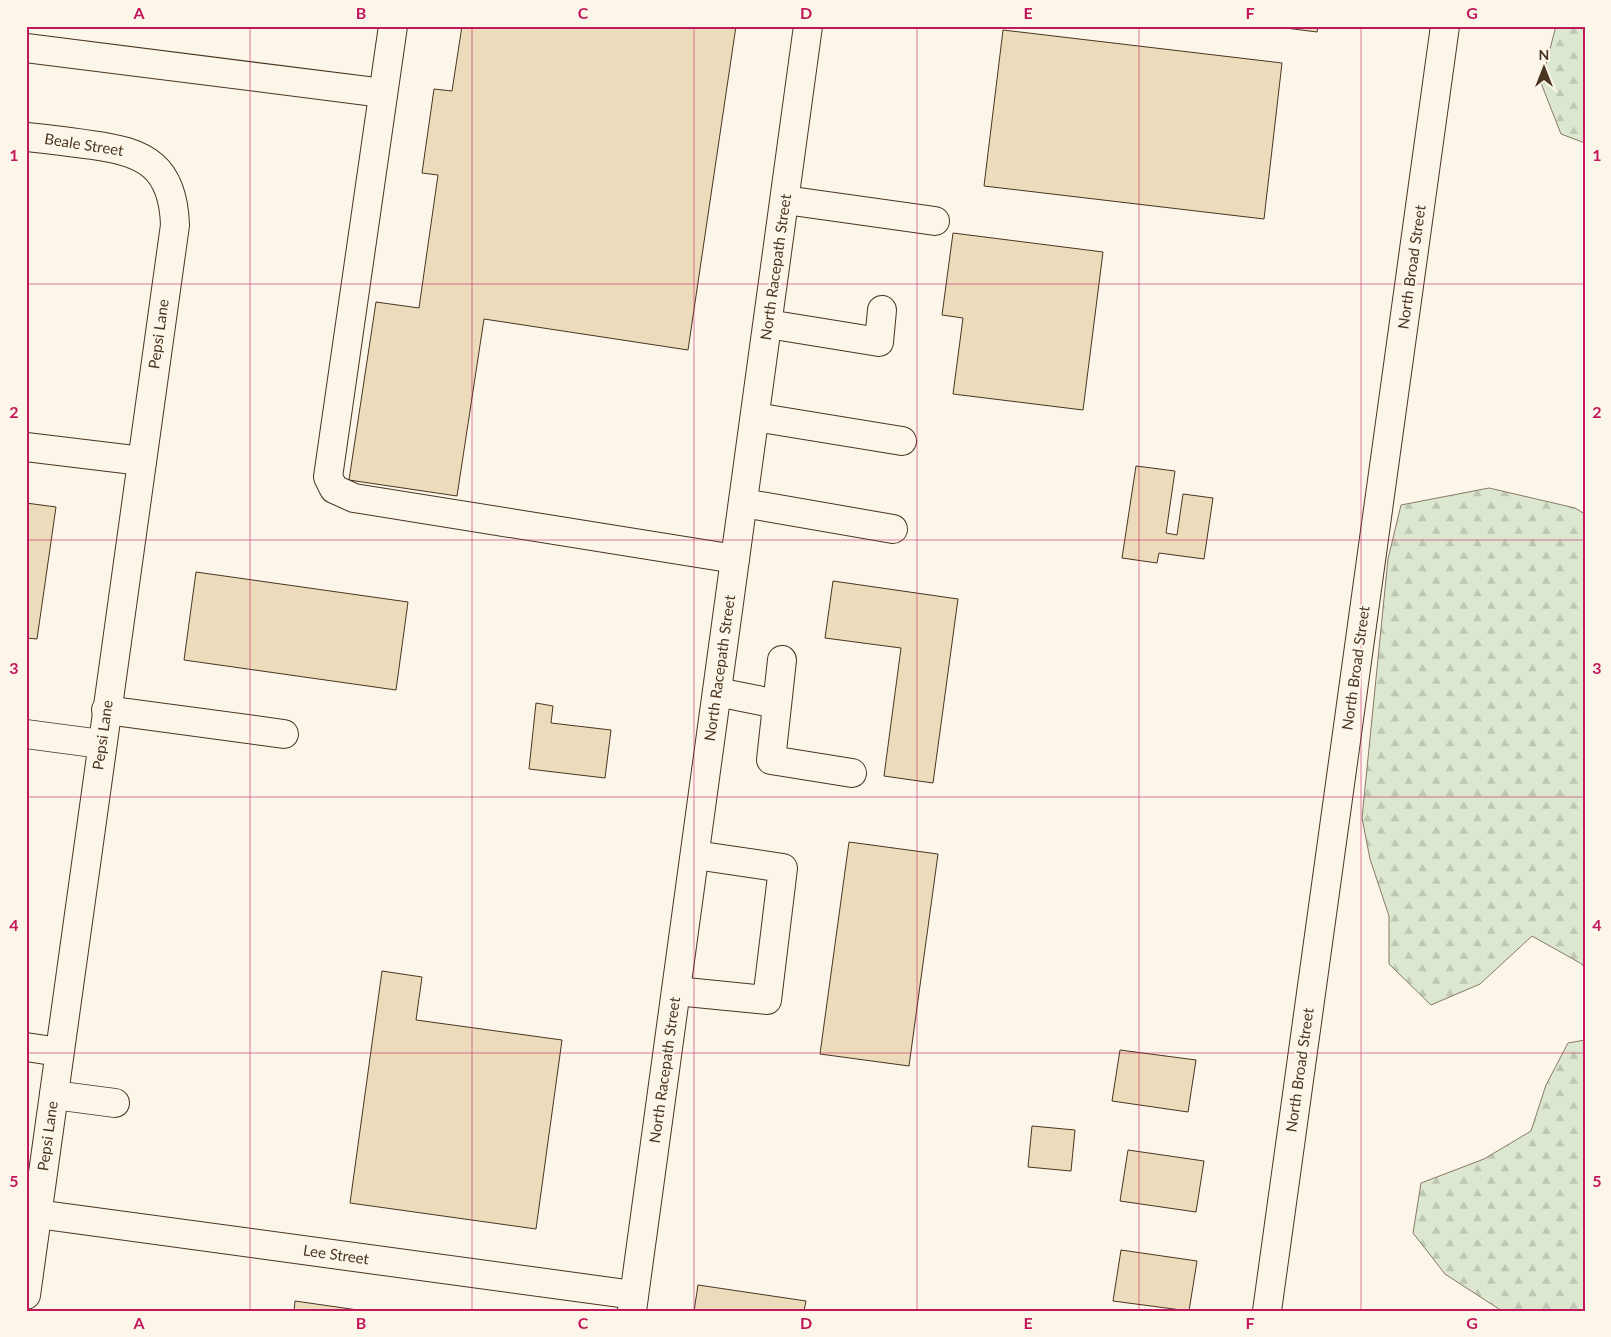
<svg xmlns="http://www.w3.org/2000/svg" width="1611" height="1337" viewBox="0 0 1611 1337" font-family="Lato,sans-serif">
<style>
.forest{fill:url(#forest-firs);stroke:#887966}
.building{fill:#ecdcbc;stroke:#4a3520}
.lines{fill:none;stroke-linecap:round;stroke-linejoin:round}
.minor-casing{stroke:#4a3520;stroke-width:30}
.minor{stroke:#fbf6e9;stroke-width:28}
.grid{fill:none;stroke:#c2185b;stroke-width:1;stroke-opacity:0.55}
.labels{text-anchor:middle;stroke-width:4;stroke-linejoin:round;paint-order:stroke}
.street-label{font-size:15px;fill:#4a3520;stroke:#fbf6e9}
.neatline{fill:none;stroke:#c2185b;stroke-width:2}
.grid-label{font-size:16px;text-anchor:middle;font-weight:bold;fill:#c2185b}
</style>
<defs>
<pattern id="forest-firs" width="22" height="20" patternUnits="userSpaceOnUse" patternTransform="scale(1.25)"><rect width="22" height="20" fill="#dce7d0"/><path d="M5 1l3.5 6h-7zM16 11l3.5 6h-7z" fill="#bec7b2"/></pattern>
</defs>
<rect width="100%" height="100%" fill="#fbf6e9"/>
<g class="forest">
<polygon points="1556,26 1585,26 1585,143 1561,134 1541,83"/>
<polygon points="1489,488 1575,508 1585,514 1585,969 1582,964 1532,936 1480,984 1431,1005 1389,964 1389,916 1370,859 1362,818 1388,559 1401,505"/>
<polygon points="1585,1040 1585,1311 1502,1311 1445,1274 1413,1233 1421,1183 1484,1159 1531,1131 1546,1085 1568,1043"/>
</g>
<g class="building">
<polygon points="462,26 736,26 688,350 484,319 457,496 349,480 376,302 419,308 438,175 422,173 434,89 452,91"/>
<polygon points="1270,26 1318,26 1317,32"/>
<polygon points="1003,30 1282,63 1264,219 984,186"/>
<polygon points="953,233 1103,252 1083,410 953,394 963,318 942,315"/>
<polygon points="1136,466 1175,471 1166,533 1177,535 1183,494 1213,498 1204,559 1159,553 1157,563 1122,558"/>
<polygon points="26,503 56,507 37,639 26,638"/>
<polygon points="196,572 408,602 396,690 184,660"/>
<polygon points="833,581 958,599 933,783 884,776 901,648 825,638"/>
<polygon points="536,703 553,706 551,723 611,730 605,778 529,769"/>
<polygon points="849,842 938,854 909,1066 820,1054"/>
<polygon points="382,971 422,977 416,1020 562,1040 536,1229 350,1203"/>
<polygon points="1120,1050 1196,1060 1188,1112 1112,1101"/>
<polygon points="1032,1126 1075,1130 1071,1171 1028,1167"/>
<polygon points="1128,1150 1204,1161 1196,1212 1120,1201"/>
<polygon points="1121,1250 1197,1261 1189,1311 1113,1301"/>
<polygon points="698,1285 806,1301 804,1311 694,1311"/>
<polygon points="295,1301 365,1311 294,1311"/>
</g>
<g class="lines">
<g class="minor-casing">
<g id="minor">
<polyline points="393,26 328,477 334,489 354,498 735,559"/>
<polyline points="26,48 383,93"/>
<path d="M 26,137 C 48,139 70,142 92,145 C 145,152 173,166 175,225 L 26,1295"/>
<polyline points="785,200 935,221"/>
<polyline points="768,324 879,342 882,310"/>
<polyline points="755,417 902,441"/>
<polyline points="26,447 142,461"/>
<polyline points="743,503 893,529"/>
<polyline points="782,660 771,760 852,773"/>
<polyline points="717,692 777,704"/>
<polyline points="106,710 284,734"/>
<polyline points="26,734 101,744"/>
<polyline points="676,991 767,1000 783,868 695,855"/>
<polyline points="26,1047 59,1052"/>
<polyline points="54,1095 115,1103"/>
<polyline points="37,1214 634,1295"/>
<polyline points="632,1311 808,26"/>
<polyline points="1267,1311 1445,26"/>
</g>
</g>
<use href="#minor" class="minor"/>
</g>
<path class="grid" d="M 250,26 L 250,1311M 472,26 L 472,1311M 694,26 L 694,1311M 917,26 L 917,1311M 1139,26 L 1139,1311M 1361,26 L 1361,1311M 26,284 L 1585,284M 26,540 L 1585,540M 26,797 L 1585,797M 26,1053 L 1585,1053"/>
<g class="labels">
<g class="street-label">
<text transform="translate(84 145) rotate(9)" y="5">Beale Street</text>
<text transform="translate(776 267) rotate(-82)" y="5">North Racepath Street</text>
<text transform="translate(1412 267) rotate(-82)" y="5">North Broad Street</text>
<text transform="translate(159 334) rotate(-82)" y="5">Pepsi Lane</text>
<text transform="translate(720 668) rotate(-82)" y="5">North Racepath Street</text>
<text transform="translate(1356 668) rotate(-82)" y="5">North Broad Street</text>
<text transform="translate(103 735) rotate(-82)" y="5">Pepsi Lane</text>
<text transform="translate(665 1070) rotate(-82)" y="5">North Racepath Street</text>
<text transform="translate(1300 1070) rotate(-82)" y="5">North Broad Street</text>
<text transform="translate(48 1136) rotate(-82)" y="5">Pepsi Lane</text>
<text transform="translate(336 1255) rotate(8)" y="5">Lee Street</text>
</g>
</g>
<rect width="1611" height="1337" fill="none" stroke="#fbf6e9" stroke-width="55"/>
<g transform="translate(1544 68)" stroke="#fbf6e9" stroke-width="4" paint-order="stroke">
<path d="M0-4L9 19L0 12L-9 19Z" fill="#4a3520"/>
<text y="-8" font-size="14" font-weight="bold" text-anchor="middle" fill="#4a3520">N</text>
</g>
<rect x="28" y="28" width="1556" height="1282" class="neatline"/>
<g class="grid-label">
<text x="139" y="19">A</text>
<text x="361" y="19">B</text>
<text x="583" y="19">C</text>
<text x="806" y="19">D</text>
<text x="1028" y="19">E</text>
<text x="1250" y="19">F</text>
<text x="1472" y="19">G</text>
<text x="14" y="161">1</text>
<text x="1597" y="161">1</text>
<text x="14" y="418">2</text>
<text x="1597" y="418">2</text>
<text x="14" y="674">3</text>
<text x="1597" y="674">3</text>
<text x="14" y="931">4</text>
<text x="1597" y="931">4</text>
<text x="14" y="1187">5</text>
<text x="1597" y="1187">5</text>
<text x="139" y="1329">A</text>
<text x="361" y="1329">B</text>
<text x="583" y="1329">C</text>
<text x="806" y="1329">D</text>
<text x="1028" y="1329">E</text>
<text x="1250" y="1329">F</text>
<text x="1472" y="1329">G</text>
</g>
</svg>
